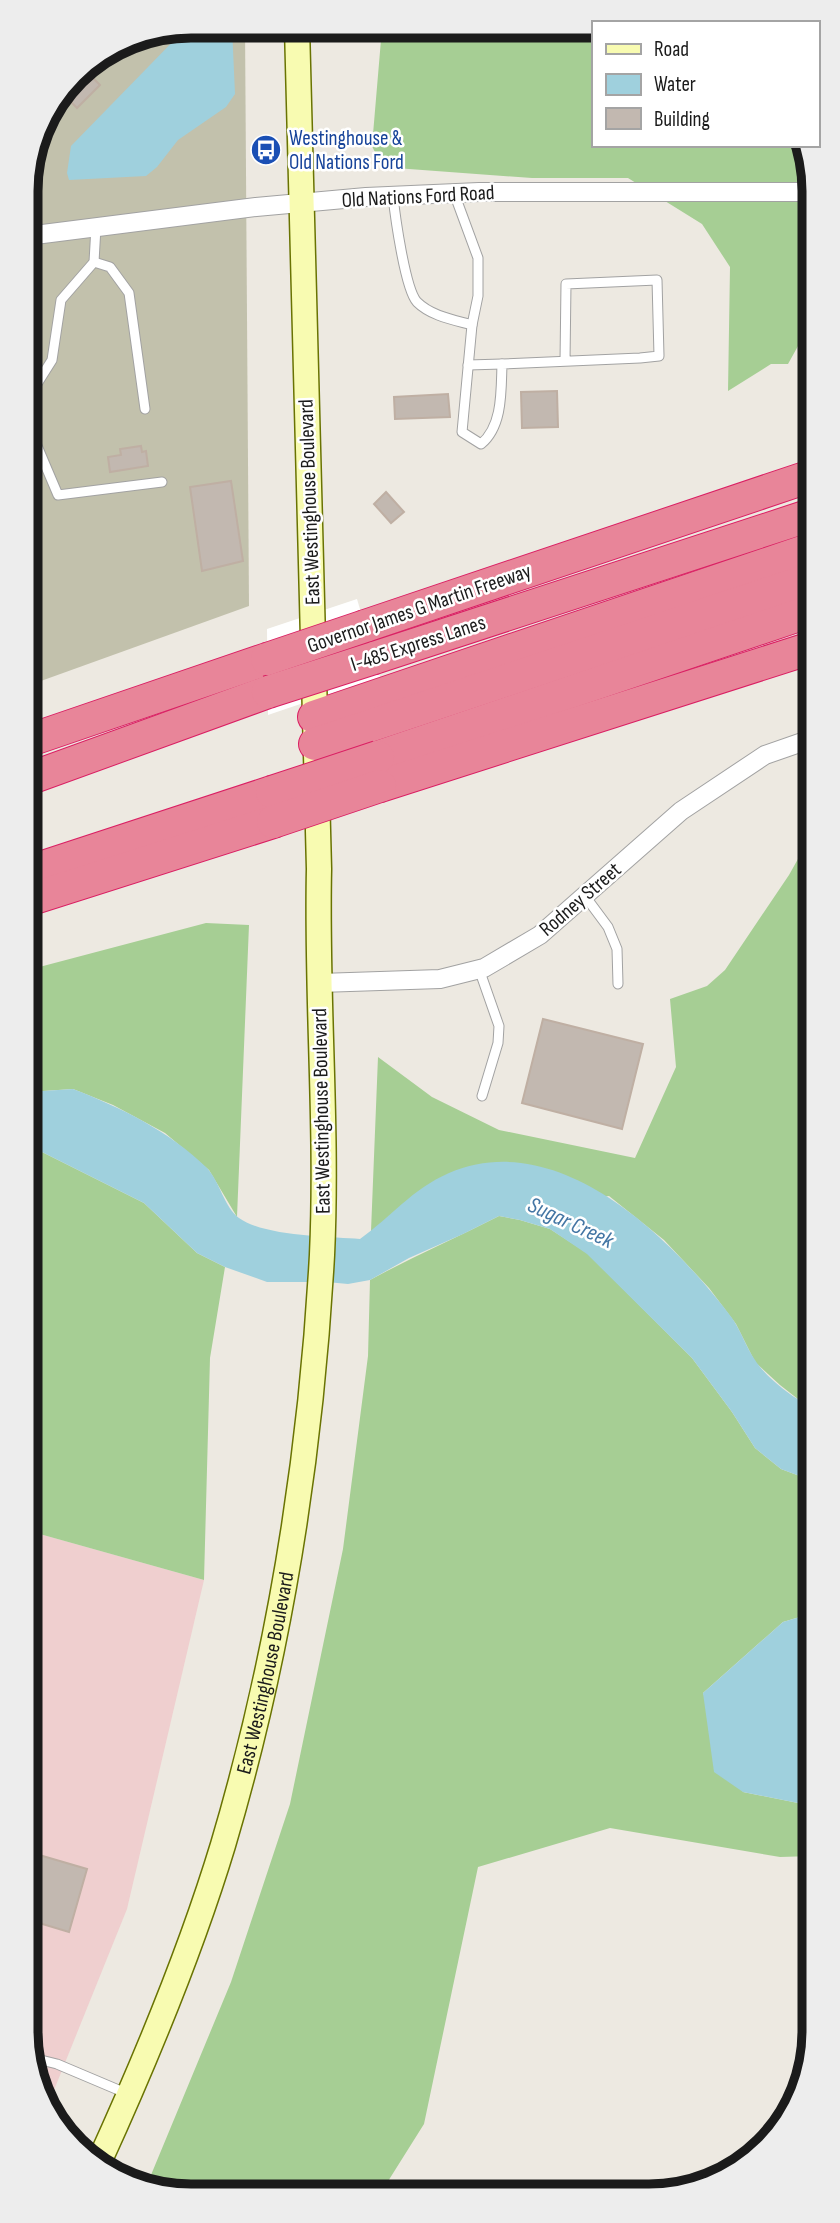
<svg xmlns="http://www.w3.org/2000/svg" width="840" height="2223" viewBox="0 0 840 2223" font-family="'Sofia Sans Condensed',sans-serif">
<style>
.commercial{fill:#efcfcf}
.construction{fill:#c2c1ac}
.forest{fill:#a6ce94}
.water{fill:#9fd0dd}
.pier{fill:#fff}
.lines{fill:none;stroke-linecap:round;stroke-linejoin:round}
.stream{stroke:#9fd0dd;stroke-width:5}
.building{fill:#c2b8b0;stroke:#bfafa3;stroke-width:2}
.service-casing{stroke:#a2a2a2;stroke-width:11}
.minor-casing{stroke:#a2a2a2;stroke-width:20}
.secondary-casing{stroke:#697302;stroke-width:27}
.motorway-casing{stroke:#da1f63;stroke-width:34}
.service{stroke:#fff;stroke-width:9}
.minor{stroke:#fff;stroke-width:18}
.secondary{stroke:#f8fbb1;stroke-width:24}
.motorway{stroke:#e88599;stroke-width:32}
.motorway-bridge-casing{stroke:#da1f63;stroke-width:34;stroke-linecap:butt}
.motorway-bridge{stroke:#e88599;stroke-width:32}
.labels{text-anchor:middle;stroke-width:5;stroke-linejoin:round;paint-order:stroke}
.transit-label{font-size:21px;fill:#164399;stroke:#fff;text-anchor:start}
.street-label{font-size:21px;fill:#1b1b1b;stroke:#fff}
.water-label{font-size:23px;font-style:italic;fill:#4476a4;stroke:#fff}
.rim{fill:none;stroke:#1b1b1b;stroke-width:9}
</style>
<rect width="100%" height="100%" fill="#ede9e1"/>
<polygon class="commercial" points="29,1531 204,1580 127,1909 50,2100 30,2064"/>
<polygon class="construction" points="191,26 245,27 249,606 27,686 27,180 43,118 82,67 128,39"/>
<g class="forest">
<polygon points="382,28 593,29 593,145 803,145 810,159 811,337 798,346 788,364 771,364 728,391 730,267 702,224 628,178 532,178 382,167 372,146"/>
<polygon points="812,834 812,1406 803,1403 780,1385 755,1362 736,1324 709,1288 664,1240 609,1196 371,1231 378,1057 432,1097 499,1130 635,1158 676,1067 670,999 707,986 725,970 789,875"/>
<polygon points="206,923 249,925 237,1217 209,1170 165,1133 113,1105 73,1089 28,1092 28,970"/>
<polygon points="28,1145 144,1203 197,1253 225,1267 210,1358 204,1580 29,1531"/>
<path d="M 499,1216 L 520,1220 L 550,1229 L 587,1253 L 692,1358 L 732,1412 L 755,1448 L 781,1469 L 813,1481 L 813,1613 L 783,1622 L 703,1693 L 743,1792 L 813,1806 L 813,1856 L 780,1857 L 610,1828 L 478,1867 L 424,2124 L 380,2194 L 159,2194 L 146,2187 L 231,1982 L 290,1804 L 343,1549 L 368,1356 L 370,1280 C 412,1257 456,1238 499,1216 Z"/>
</g>
<g class="water">
<polygon points="187,27 232,27 235,94 226,107 178,140 157,167 146,176 69,180 67,173 71,146"/>
<path d="M 73,1089 C 122,1108 169,1131 207,1168 C 220,1182 224,1207 239,1218 C 263,1236 329,1237 360,1239 C 391,1217 412,1189 449,1173 C 559,1126 672,1238 732,1318 C 741,1331 746,1347 755,1360 C 765,1376 794,1400 812,1406 L 813,1481 L 781,1469 L 755,1448 L 732,1412 L 692,1358 L 587,1254 L 550,1229 L 520,1220 L 499,1216 L 463,1234 L 409,1258 L 370,1280 L 348,1284 L 327,1282 L 267,1282 L 225,1267 L 197,1253 L 144,1203 L 28,1145 L 28,1092 Z"/>
<polygon points="813,1613 813,1806 743,1792 714,1772 703,1693 783,1622"/>
</g>
<polygon class="pier" points="357,599 380,677 268,715 267,629"/>
<g class="lines">
<polyline class="stream" points="29,1448 38,1471"/>
</g>
<g class="building">
<polygon points="82,67 100,85 77,108 62,93"/>
<polygon points="557,391 558,427 522,428 521,392"/>
<polygon points="448,394 450,417 395,419 394,397"/>
<polygon points="141,446 142,452 146,451 148,466 110,472 108,457 121,455 120,449"/>
<polygon points="231,481 243,561 202,571 190,487"/>
<polygon points="386,492 404,512 391,523 374,504"/>
<polygon points="543,1019 643,1044 622,1129 522,1103"/>
<polygon points="29,1852 87,1869 69,1932 29,1920"/>
</g>
<g class="lines">
<g class="service-casing">
<g id="service">
<path d="M 454,193 L 478,258 L 478,296 L 472,325 L 462,432 L 481,444 C 503,426 501,390 502,364 L 640,358 L 659,356 L 657,280 L 566,284 L 565,361"/>
<path d="M 393,196 C 395,215 405,289 417,302 C 431,316 454,320 472,325"/>
<polyline points="96,227 94,262 61,300 52,360 28,398 29,427 58,495 162,482"/>
<polyline points="94,262 110,267 129,293 145,409"/>
<polyline points="468,365 502,364"/>
<polyline points="585,896 608,927 617,949 618,984"/>
<polyline points="479,969 499,1026 498,1043 482,1096"/>
<polyline points="29,2057 57,2064 128,2094"/>
</g>
</g>
<g class="minor-casing">
<g id="minor">
<polyline points="27,236 256,207 366,197 479,192 811,192"/>
<polyline points="320,983 440,979 484,968 540,935 681,811 765,755 811,739"/>
</g>
</g>
<g class="secondary-casing">
<g id="secondary">
<path id="s1" d="M 99,2162 C 146,2059 190,1954 223,1845 C 280,1653 311,1455 322,1255 C 328,1126 316,997 319,869 L 297,27"/>
</g>
</g>
<g class="motorway-casing">
<g id="motorway">
<polyline points="365,626 811,476"/>
<polyline points="374,658 811,515"/>
<polyline points="314,717 811,549"/>
<polyline points="27,741 267,659"/>
<polyline points="315,744 811,579"/>
<polyline points="378,757 811,611"/>
<polyline points="28,779 268,692"/>
<polyline points="380,786 811,648"/>
<polyline points="28,872 272,792"/>
<polyline points="28,900 273,822"/>
</g>
</g>
<use href="#service" class="service"/>
<use href="#minor" class="minor"/>
<use href="#secondary" class="secondary"/>
<use href="#motorway" class="motorway"/>
<g class="motorway-bridge-casing">
<g id="motorway-bridge">
<polyline points="267,659 365,626"/>
<polyline points="268,692 374,658"/>
<polyline points="272,792 378,757"/>
<polyline points="273,822 380,786"/>
</g>
</g>
<use href="#motorway-bridge" class="motorway-bridge"/>
</g>
<defs>
<g id="bus-disc" transform="scale(1.575)"><circle r="9.5" fill="#1a4fb4" stroke="#fff"/><path d="M-5-6H5V4H4V6H2V4H-2V6H-4V4H-5ZM-3.5-4V0h7V-4ZM-3.5 1.2v1.5H-2V1.2ZM2 1.2v1.5H3.5V1.2Z" fill="#fff"/></g>
</defs>
<g fill-rule="evenodd">
<use href="#bus-disc" x="266" y="150"/>
</g>
<g class="labels">
<g class="transit-label">
<text x="289" y="145">Westinghouse &amp;<tspan x="289" dy="24">Old Nations Ford</tspan></text>
</g>
<g class="street-label">
<text transform="translate(418 196) rotate(-3)" y="7">Old Nations Ford Road</text>
<text transform="translate(309 502) rotate(-92)" y="7">East Westinghouse Boulevard</text>
<text transform="translate(419 608) rotate(-19)" y="7">Governor James G Martin Freeway</text>
<text transform="translate(418 643) rotate(-18)" y="7">I-485 Express Lanes</text>
<text transform="translate(580 899) rotate(-41)" y="7">Rodney Street</text>
<text transform="translate(321 1111) rotate(-91)" y="7">East Westinghouse Boulevard</text>
<text dy="7" stroke="none"><textPath href="#s1" startOffset="518">East Westinghouse Boulevard</textPath></text>
</g>
<g class="water-label">
<text transform="translate(571 1222) rotate(25)" y="8">Sugar Creek</text>
</g>
</g>
<path d="M0 0H840V2223H0ZM191 38H649A153 153 0 0 1 802 191V2031A153 153 0 0 1 649 2184H191A153 153 0 0 1 38 2031V191A153 153 0 0 1 191 38Z" fill="#ededed" fill-rule="evenodd"/>
<path class="rim" d="M191 38H649A153 153 0 0 1 802 191V2031A153 153 0 0 1 649 2184H191A153 153 0 0 1 38 2031V191A153 153 0 0 1 191 38Z"/>
<rect x="592" y="21" width="228" height="126" fill="#ffffff" stroke="#a4a4a4" stroke-width="2"/>
<rect x="606" y="44" width="35" height="10" fill="#f8fbb1" stroke="#a4a4a4" stroke-width="2"/>
<text x="654" y="56" font-size="21" fill="#1b1b1b">Road</text>
<rect x="606" y="74" width="35" height="21" fill="#9fd0dd" stroke="#a4a4a4" stroke-width="2"/>
<text x="654" y="91" font-size="21" fill="#1b1b1b">Water</text>
<rect x="606" y="108" width="35" height="21" fill="#c2b8b0" stroke="#a4a4a4" stroke-width="2"/>
<text x="654" y="126" font-size="21" fill="#1b1b1b">Building</text>
</svg>
